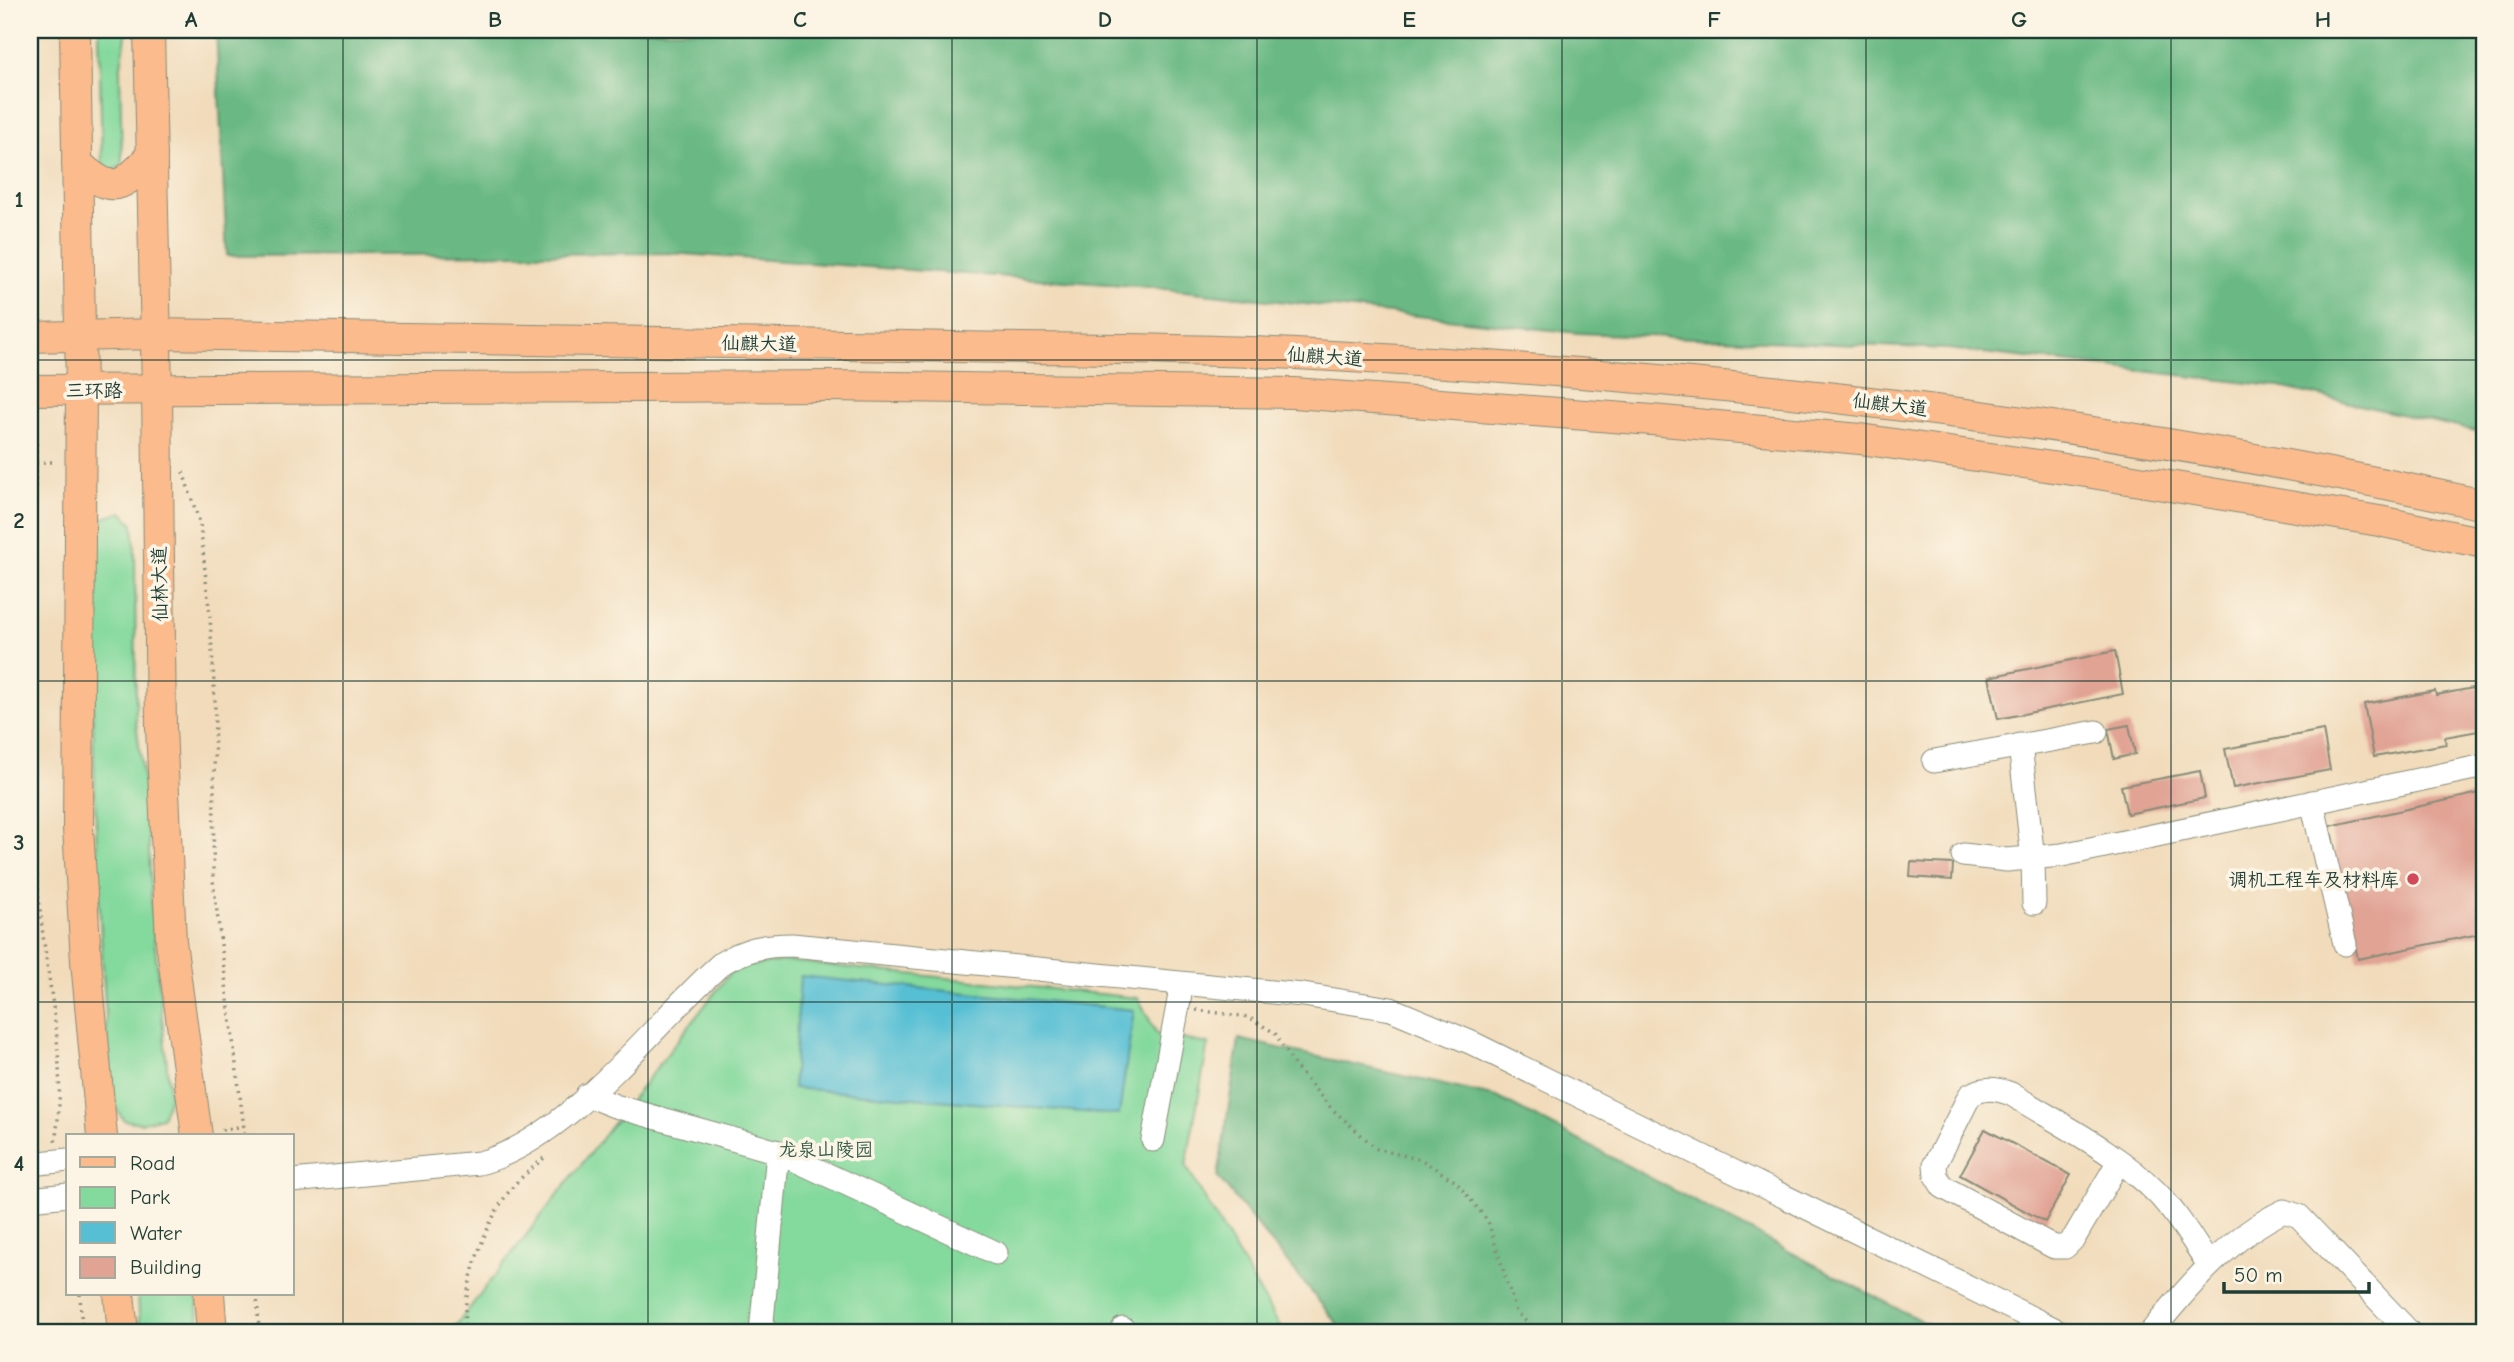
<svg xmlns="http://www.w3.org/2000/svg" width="2514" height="1362" viewBox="0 0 2514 1362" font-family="'Comic Neue','LXGW WenKai TC',sans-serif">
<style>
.green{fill:#84d99d;stroke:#528b68;stroke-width:2}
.forest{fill:#6bb984;stroke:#457b5c;stroke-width:2}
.water{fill:#57bfd4;stroke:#3b7e84;stroke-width:2}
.building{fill:#e1a394}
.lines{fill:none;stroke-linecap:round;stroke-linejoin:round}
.minor-casing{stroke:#888c78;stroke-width:25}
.major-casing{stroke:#888c78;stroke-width:32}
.path{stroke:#888c78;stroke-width:3.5;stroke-dasharray:2 5;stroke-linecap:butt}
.minor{stroke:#fff;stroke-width:23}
.major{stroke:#fbbb8c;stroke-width:30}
.grid{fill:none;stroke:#1f3d34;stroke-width:2;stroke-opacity:0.55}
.poi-dot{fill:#d1495b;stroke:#fcf5e5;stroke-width:2.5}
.labels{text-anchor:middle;stroke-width:7;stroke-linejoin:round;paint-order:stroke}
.street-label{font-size:19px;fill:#1f3d34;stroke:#fcf5e5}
.poi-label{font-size:19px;fill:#1f3d34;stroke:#fcf5e5;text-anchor:end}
.park-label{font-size:19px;fill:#335c49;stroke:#fcf5e5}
.neatline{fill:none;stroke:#1f3d34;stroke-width:2.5}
.grid-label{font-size:23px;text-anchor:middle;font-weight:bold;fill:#1f3d34}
</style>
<rect width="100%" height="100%" fill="#fcf5e5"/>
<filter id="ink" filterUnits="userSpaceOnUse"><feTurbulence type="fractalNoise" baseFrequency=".0143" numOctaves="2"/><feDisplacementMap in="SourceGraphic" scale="14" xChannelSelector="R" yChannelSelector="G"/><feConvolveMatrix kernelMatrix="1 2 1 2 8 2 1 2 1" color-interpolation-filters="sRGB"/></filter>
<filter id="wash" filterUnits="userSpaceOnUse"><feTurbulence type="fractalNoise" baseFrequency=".00686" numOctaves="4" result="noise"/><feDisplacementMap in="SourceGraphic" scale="28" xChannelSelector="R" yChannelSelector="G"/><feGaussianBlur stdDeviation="1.57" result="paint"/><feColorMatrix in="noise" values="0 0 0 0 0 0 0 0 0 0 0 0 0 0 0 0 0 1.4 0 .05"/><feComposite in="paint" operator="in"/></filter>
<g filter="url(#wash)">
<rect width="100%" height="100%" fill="#f1dbbb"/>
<g class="green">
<polygon points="99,30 127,30 120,72 122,164 114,171 105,168 102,162"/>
<path d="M 122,512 L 133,524 L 135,547 L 136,722 L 147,806 L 152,914 L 170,1097 L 162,1117 L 141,1123 L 124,1120 L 112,1103 C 103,989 97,877 94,763 C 92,682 89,600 101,519 Z"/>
<polygon points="786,961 1138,998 1157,1034 1208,1044 1186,1166 1283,1332 451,1332 734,968"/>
<polygon points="138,1294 197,1294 200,1332 140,1332"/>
</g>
<g class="forest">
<polygon points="216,30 2484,30 2484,433 2275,386 1948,349 1578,333 1137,286 668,253 227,256"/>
<polygon points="1239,1039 1497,1097 1942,1332 1344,1332 1218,1177"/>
</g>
<polygon class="water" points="800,976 1134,1010 1119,1115 793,1088"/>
<g id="blocks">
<g class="building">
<polygon points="2115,651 2123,694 1998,719 1989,677"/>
<polygon points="2484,686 2484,730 2445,737 2446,744 2374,757 2364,704 2435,691 2436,695"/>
<polygon points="2129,725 2135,754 2114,759 2108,729"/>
<polygon points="2323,730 2330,770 2233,788 2225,749"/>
<polygon points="2200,771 2205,798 2127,814 2121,786"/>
<polygon points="2484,792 2484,933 2358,959 2330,826"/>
<polygon points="1911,862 1953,864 1952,880 1910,877"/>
<polygon points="1985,1129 2071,1175 2045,1222 1960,1175"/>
</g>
</g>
</g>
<g filter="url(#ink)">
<use href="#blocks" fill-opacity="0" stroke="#888c78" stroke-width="2"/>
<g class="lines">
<g class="minor-casing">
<g id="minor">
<polyline points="2020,745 2033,859 2034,903"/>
<polyline points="1934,761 2096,732"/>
<polyline points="2312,802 2345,944"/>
<polyline points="1963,855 2007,860 2062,855 2484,766"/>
<polyline points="587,1095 615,1106 778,1152 996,1253"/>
<polyline points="1153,1140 1182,984"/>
<path d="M 2119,1161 L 2074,1238 L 2065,1247 L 2054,1247 L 1943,1187 L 1936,1176 L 1935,1164 L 1970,1095 C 1985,1087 1995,1088 2011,1094 C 2061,1125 2117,1152 2158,1194 C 2178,1215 2193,1241 2209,1265"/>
<polyline points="30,1164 68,1160"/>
<path d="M 292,1181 L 479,1163 C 570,1140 652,1024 722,963 C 746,949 764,945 792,945 L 1303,995 L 1391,1009 L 1472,1043 L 2060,1332"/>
<polyline points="30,1199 68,1195"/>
<polyline points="1123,1329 1125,1332"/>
<polyline points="761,1332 778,1152"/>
<path d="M 2151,1332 C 2189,1286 2229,1237 2284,1211 L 2299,1216 L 2409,1332"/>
</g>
</g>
<g class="major-casing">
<g id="major">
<polyline points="75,30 81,390 78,828 86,961 102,1136"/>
<polyline points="149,30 157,391 161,728 171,941 197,1136"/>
<path d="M 77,163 C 112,196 123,189 152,154"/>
<path d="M 30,337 L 156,334 C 423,338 689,341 955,347 C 1069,349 1183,348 1296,354 C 1695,375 2094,418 2484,505"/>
<polyline points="30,390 830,386 1294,393 1652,420 1860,439 2086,472 2379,521 2484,543"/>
<polyline points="119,1294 123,1332"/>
<polyline points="209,1294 212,1332"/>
</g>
</g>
<g class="path">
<polyline points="36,462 56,462"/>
<polyline points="183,472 200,524 210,617 215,700 213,880 245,1136"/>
<polyline points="30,669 37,419"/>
<path d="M 30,791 C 34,839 37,887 43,935 C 52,1005 67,1071 55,1142"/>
<polyline points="1196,1010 1248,1017 1275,1033 1294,1065 1331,1108 1377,1149 1422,1160 1456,1182 1488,1221 1516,1311 1536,1332"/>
<polyline points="222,1130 243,1126"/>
<polyline points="80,1294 82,1332"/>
<polyline points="257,1294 259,1332"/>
<path d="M 464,1332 C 463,1287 485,1216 517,1182 C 526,1173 536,1165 545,1157"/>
</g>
<use href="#minor" class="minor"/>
<use href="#major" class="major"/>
</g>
</g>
<path class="grid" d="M 343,30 L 343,1332M 648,30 L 648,1332M 952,30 L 952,1332M 1257,30 L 1257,1332M 1562,30 L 1562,1332M 1866,30 L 1866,1332M 2171,30 L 2171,1332M 30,360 L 2484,360M 30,681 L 2484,681M 30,1002 L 2484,1002"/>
<circle class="poi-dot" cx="2413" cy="879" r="7"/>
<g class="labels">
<g class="street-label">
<text transform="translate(759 343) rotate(1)" y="7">仙麒大道</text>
<text transform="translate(1325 356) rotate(4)" y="7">仙麒大道</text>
<text x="94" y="397">三环路</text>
<text transform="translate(1890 404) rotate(7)" y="7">仙麒大道</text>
<text transform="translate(159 584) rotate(-91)" y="7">仙林大道</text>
</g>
<g class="poi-label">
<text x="2399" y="886">调机工程车及材料库</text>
</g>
<g class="park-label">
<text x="826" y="1156">龙泉山陵园</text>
</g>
</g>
<rect width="2514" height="1362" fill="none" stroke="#fcf5e5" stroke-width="77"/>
<rect x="66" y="1134" width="228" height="161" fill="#fcf5e5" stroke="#a4ab9e" stroke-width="2"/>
<rect x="80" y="1157" width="35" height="10" fill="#fbbb8c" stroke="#a4ab9e" stroke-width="2"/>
<text x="130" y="1170" font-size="21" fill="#1f3d34">Road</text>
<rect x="80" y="1187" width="35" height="21" fill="#84d99d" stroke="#a4ab9e" stroke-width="2"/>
<text x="130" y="1204" font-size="21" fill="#1f3d34">Park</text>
<rect x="80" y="1222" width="35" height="21" fill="#57bfd4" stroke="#a4ab9e" stroke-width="2"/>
<text x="130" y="1240" font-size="21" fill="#1f3d34">Water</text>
<rect x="80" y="1257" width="35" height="21" fill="#e1a394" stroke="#a4ab9e" stroke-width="2"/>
<text x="130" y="1274" font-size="21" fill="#1f3d34">Building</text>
<path d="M2224 1282v10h145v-10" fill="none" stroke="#1f3d34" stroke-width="3.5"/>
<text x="2234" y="1282" font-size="21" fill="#1f3d34" stroke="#fcf5e5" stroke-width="5" paint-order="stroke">50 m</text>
<rect x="38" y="38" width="2438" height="1286" class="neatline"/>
<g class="grid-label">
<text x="191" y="27">A</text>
<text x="495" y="27">B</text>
<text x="800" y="27">C</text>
<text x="1105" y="27">D</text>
<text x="1409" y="27">E</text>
<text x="1714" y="27">F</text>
<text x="2019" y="27">G</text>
<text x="2323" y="27">H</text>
<text x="19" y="207">1</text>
<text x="19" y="528">2</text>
<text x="19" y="850">3</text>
<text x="19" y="1171">4</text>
</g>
</svg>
